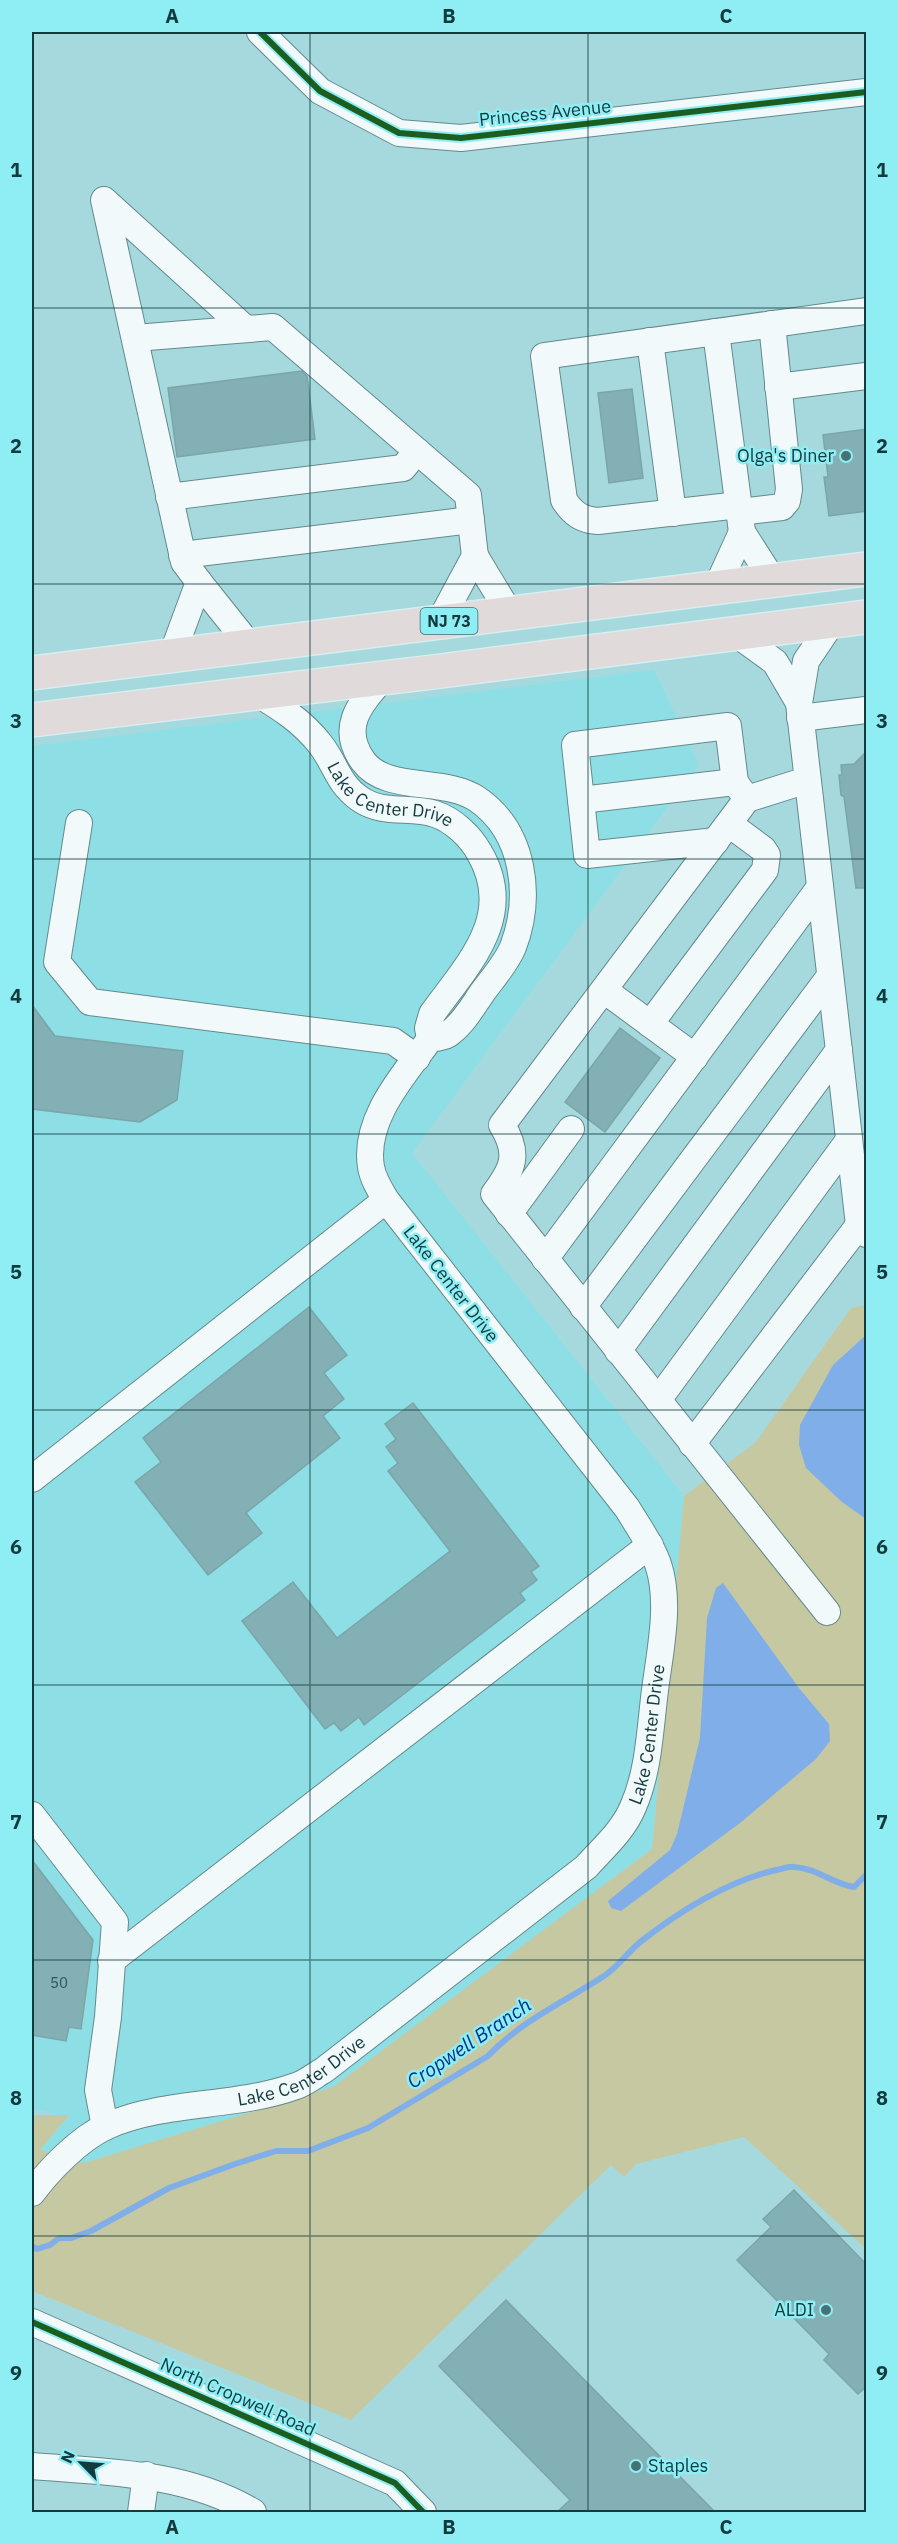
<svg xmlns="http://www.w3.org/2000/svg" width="898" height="2544" viewBox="0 0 898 2544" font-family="'IBM Plex Sans',sans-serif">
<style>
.built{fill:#8ddfe5}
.green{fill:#c6c8a2}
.water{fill:#80aee8}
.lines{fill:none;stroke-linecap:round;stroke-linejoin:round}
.stream{stroke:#80aee8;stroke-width:6}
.building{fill:#82b0b4;stroke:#7ba5a9;stroke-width:1.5}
.minor-casing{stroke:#638a8d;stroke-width:28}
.highway-casing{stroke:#d7eef0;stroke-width:36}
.minor{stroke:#f2f9fa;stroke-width:26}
.highway{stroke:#e0dada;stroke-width:33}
.cycleway-casing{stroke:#8fedf4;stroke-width:10}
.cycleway{stroke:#1b5e20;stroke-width:6}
.grid{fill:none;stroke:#123b3e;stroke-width:1.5;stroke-opacity:0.55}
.poi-dot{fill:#467276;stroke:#8fedf4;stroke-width:2}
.labels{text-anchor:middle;stroke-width:5;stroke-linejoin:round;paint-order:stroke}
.number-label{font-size:15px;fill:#2e585c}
.shield{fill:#8fedf4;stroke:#387075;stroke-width:1.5}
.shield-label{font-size:16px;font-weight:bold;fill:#123b3e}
.street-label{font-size:18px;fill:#123b3e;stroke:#8fedf4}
.poi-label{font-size:18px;fill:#123b3e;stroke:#8fedf4;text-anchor:end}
.water-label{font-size:20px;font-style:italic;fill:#00328e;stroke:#8fedf4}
.neatline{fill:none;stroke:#123b3e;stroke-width:2}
.grid-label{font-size:20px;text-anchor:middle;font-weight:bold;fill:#123b3e}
</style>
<rect width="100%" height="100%" fill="#a6d9dd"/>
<polygon class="built" points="654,670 699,765 412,1153 684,1496 652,1849 333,2087 84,2163 40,2150 69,2116 32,2109 32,746"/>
<polygon class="green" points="866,1305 866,2249 744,2137 636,2164 624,2177 611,2165 351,2420 32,2291 32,2115 69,2115 40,2150 84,2163 333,2087 652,1849 684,1496 756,1442 851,1308"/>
<g class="water">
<polygon points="866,1335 866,1519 842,1502 806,1468 799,1445 800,1425 833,1365"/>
<polygon points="723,1583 799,1688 829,1724 830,1741 816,1759 740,1823 621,1911 611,1908 608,1901 670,1850 677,1834 700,1738 707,1618 716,1588"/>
</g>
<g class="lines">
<path class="stream" d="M 33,2247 L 37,2249 L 50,2245 L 59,2238 L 71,2238 L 91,2231 L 169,2188 L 235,2164 L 276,2151 L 308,2151 L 368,2128 L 488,2056 C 521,2021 564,2002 604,1976 C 619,1966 629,1950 644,1939 C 683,1909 728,1881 776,1870 C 782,1869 789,1866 794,1867 C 817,1868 833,1884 854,1887 L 866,1875"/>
</g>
<g class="building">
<polygon points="302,371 307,376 315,439 177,457 168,388"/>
<polygon points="632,389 643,478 609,483 598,393"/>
<polygon points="867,429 867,511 829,516 824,477 828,477 823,435"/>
<polygon points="867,751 867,888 856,888 844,797 841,795 839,775 842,775 841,765 854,764"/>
<polygon points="32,1005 55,1036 183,1051 177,1100 140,1122 32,1109"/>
<polygon points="620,1028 660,1058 605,1132 565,1102"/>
<polygon points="309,1307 347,1355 324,1373 344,1399 323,1416 340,1438 246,1513 262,1533 208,1575 135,1482 161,1462 143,1438"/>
<polygon points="413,1403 539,1566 531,1572 537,1580 520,1593 525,1600 364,1725 359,1717 341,1731 334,1723 325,1729 242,1621 293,1582 337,1638 450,1551 388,1471 398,1463 386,1447 396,1439 385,1424"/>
<polygon points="32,1860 93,1940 81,2029 69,2027 66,2041 32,2035"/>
<polygon points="794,2190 867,2265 867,2386 858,2394 824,2360 829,2354 737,2260 771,2227 763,2219"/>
<polygon points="506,2300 610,2406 715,2512 557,2512 570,2500 439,2366"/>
</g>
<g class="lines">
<g class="minor-casing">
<g id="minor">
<polyline points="260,32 320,91 399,133 461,138 866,92"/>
<polyline points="716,332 742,532"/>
<polyline points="135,338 273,327 468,495 475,556"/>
<polyline points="650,341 673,513"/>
<polyline points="778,387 866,376"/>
<polyline points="169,497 403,468 417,451"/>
<path d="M 739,505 L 598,521 C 582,520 573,514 564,500 L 544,356 L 866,311"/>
<polyline points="740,512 782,507 787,501 789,489 772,324"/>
<polyline points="182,555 471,520"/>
<polyline points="199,582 184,562 104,200 246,329"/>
<polyline points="716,589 742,532 774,582"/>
<polyline points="833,621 806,661 799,703 859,1225 866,1234"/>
<polyline points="439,623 475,556 510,614"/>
<polyline points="735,633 775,662 799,703"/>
<polyline points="172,655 199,582 250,646"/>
<path id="s1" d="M 256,693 C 280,707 303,722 320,744 C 336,764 337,783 360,799 C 383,815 410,806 435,814 C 453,820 470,836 479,852 C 517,916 468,964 432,1014 L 428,1028 L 430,1039"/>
<polyline points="800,718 866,710"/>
<path d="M 807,780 L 747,799 L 502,1125 C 520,1154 513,1169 494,1194 L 827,1612"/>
<polyline points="581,800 735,782"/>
<polyline points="79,823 57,962 90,1002 393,1041 417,1058"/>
<polyline points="716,841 587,855 575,745 728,726 735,782 747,799"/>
<polyline points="604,990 695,1057"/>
<polyline points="650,1024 765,870 767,855 763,849 729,824"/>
<polyline points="509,1214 571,1129"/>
<polyline points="545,1259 820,887"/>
<polyline points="583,1307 830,976"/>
<polyline points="618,1351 839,1050"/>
<polyline points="658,1400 849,1140"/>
<polyline points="692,1444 859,1225"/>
<polyline points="32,1479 386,1200"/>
<polyline points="32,1815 115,1922 108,2017 98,2090 105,2127"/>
<polyline points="111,1961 650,1545"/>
<path id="s2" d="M 32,2193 C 49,2170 80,2138 107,2126 C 166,2100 235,2108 296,2086 C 306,2083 315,2075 324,2070 L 586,1867 C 603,1848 623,1831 633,1807 C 649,1771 650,1729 655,1690 C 660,1651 671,1602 658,1564 C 651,1544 638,1526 627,1508 L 386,1200 C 380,1190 373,1179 371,1167 C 363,1119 404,1075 430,1039 C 436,1038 446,1037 451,1032 C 464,1022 473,1006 482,993 C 492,979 506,964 513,947 C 532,897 525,832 477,799 C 445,777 386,793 363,761 C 339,727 360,704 383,678"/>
<polyline points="32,2322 395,2483 423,2512"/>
<path d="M 32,2466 C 107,2472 186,2472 253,2512"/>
<polyline points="141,2512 146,2475"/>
</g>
</g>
<g class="highway-casing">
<g id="highway">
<polyline points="32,673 866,569"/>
<polyline points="32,720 433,672 866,617"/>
</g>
</g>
<use href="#minor" class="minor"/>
<use href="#highway" class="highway"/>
<g class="cycleway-casing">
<g id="cycleway">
<polyline points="260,32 320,91 399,133 461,138 866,92"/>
<polyline points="32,2322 395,2483 423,2512"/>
</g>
</g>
<use href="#cycleway" class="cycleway"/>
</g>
<path class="grid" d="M 310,32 L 310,2512M 588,32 L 588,2512M 32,308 L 866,308M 32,584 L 866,584M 32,859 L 866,859M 32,1134 L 866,1134M 32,1410 L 866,1410M 32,1685 L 866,1685M 32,1960 L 866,1960M 32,2236 L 866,2236"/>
<g class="poi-dot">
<circle cx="846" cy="456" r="6"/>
<circle cx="826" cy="2310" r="6"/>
<circle cx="636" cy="2466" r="6"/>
</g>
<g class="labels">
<g class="number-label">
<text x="59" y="1988">50</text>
</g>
<rect class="shield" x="420.5" y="608" width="57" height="26" rx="4.5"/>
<g class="shield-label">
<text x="449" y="627">NJ 73</text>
</g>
<g class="street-label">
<text transform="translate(545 113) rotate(-6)" y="6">Princess Avenue</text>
<text dy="6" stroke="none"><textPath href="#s1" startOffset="176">Lake Center Drive</textPath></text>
<text transform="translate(451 1284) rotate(52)" y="6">Lake Center Drive</text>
<text dy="6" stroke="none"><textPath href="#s2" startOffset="810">Lake Center Drive</textPath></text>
<text dy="6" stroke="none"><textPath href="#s2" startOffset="306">Lake Center Drive</textPath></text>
<text transform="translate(238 2397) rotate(24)" y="6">North Cropwell Road</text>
</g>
<g class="poi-label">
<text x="834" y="462">Olga's Diner</text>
<text x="814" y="2316">ALDI</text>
<text x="648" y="2472" text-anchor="start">Staples</text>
</g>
<g class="water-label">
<text transform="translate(469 2043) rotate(-34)" y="7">Cropwell Branch</text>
</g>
</g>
<rect width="898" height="2544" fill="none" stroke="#8fedf4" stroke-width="66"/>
<g transform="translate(81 2463) rotate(295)" stroke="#8fedf4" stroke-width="4.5" paint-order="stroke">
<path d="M0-4.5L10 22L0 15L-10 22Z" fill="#123b3e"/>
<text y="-9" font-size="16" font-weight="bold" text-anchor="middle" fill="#123b3e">N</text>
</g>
<rect x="33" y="33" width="832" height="2478" class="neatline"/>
<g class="grid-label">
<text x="172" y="23">A</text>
<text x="449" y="23">B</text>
<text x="726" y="23">C</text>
<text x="16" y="177">1</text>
<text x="882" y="177">1</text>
<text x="16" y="453">2</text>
<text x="882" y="453">2</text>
<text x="16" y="728">3</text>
<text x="882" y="728">3</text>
<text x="16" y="1003">4</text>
<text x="882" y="1003">4</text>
<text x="16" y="1279">5</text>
<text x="882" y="1279">5</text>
<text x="16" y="1554">6</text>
<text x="882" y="1554">6</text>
<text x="16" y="1829">7</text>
<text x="882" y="1829">7</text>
<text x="16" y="2105">8</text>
<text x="882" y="2105">8</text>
<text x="16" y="2380">9</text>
<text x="882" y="2380">9</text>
<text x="172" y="2534">A</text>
<text x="449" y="2534">B</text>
<text x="726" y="2534">C</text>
</g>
</svg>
